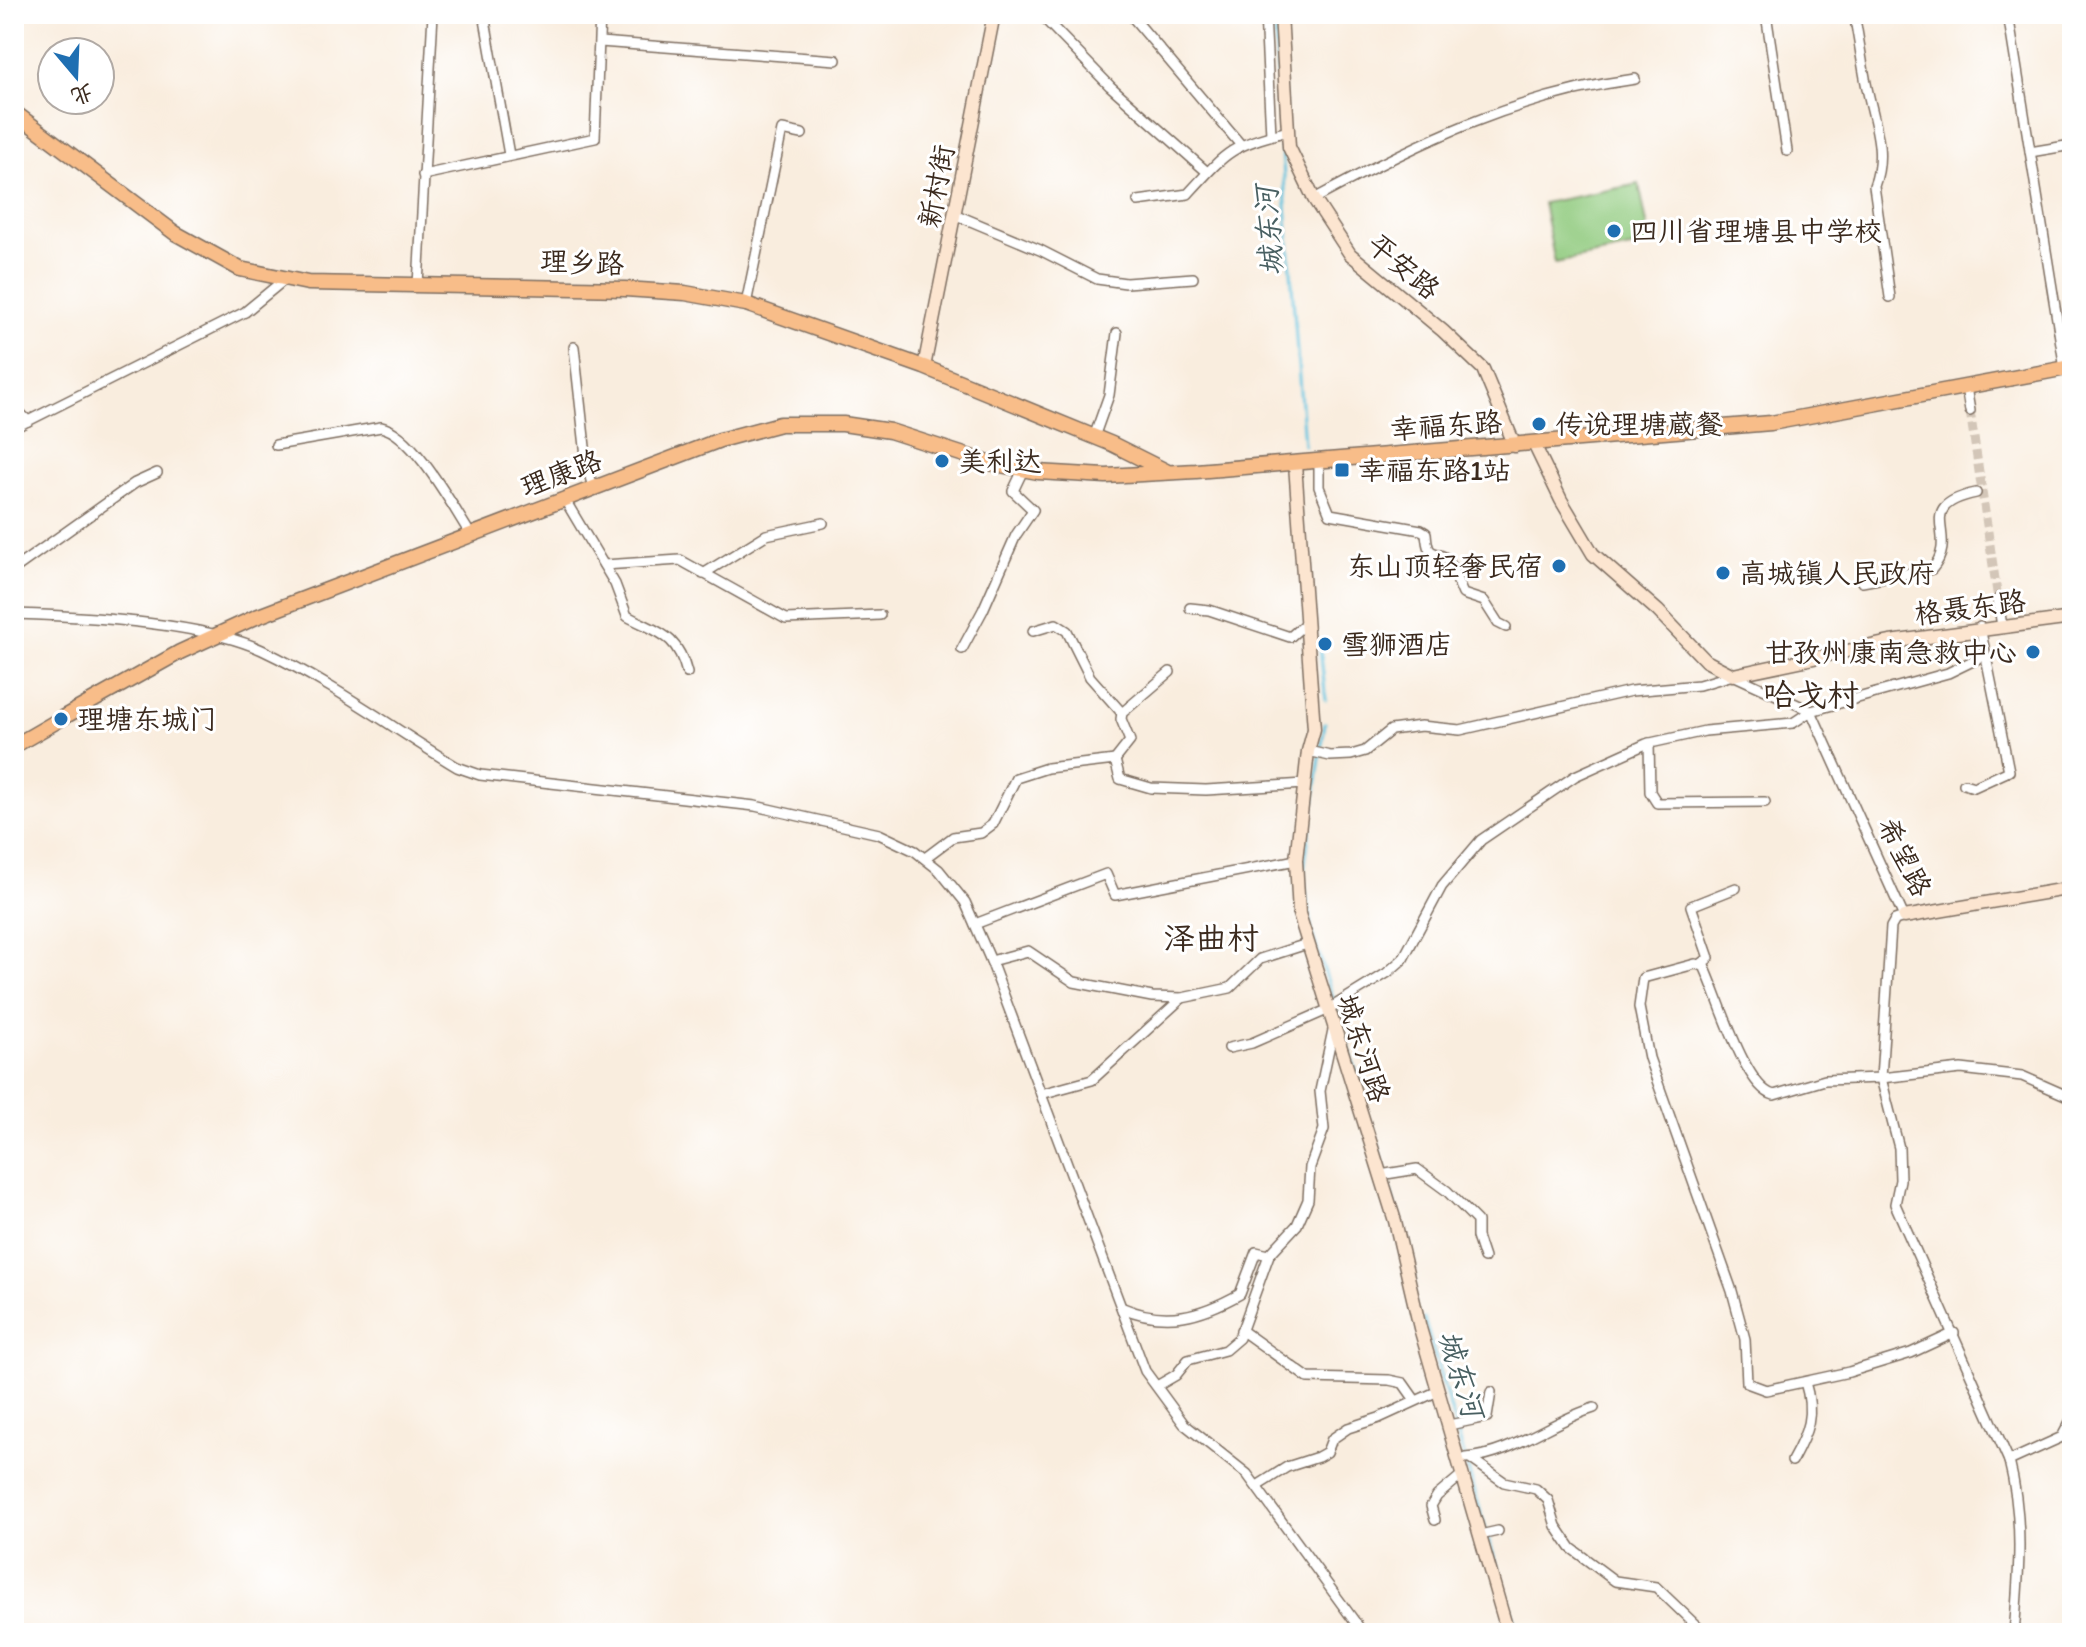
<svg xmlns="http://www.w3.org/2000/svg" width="2086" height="1647" viewBox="0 0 2086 1647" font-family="Itim,'LXGW WenKai TC',sans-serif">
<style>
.green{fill:#91cb7f;stroke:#667a4e;stroke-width:2}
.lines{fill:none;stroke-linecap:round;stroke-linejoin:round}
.stream{stroke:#62c4e0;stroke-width:3}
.street-tunnel{stroke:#d3c6b8;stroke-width:9;stroke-dasharray:9 4.5;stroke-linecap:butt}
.street-casing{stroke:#7e6e61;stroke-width:12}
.secondary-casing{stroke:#7e6e61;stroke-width:15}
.primary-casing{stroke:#7e6e61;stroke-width:17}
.street{stroke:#fff;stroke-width:9}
.secondary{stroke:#fce5d0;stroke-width:12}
.primary{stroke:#f8bd89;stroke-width:14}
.poi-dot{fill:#1f6fb2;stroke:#fff;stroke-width:3}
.labels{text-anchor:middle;stroke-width:6;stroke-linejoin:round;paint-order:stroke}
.street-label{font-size:28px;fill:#3b2a1e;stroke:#fff}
.poi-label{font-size:28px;fill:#3b2a1e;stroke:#fff;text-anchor:start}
.water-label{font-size:30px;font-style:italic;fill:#496062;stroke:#fff}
.quarter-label{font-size:32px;fill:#3b2a1e;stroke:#fff}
</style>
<rect width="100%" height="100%" fill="#fff"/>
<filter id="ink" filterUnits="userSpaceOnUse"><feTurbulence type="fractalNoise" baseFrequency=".0125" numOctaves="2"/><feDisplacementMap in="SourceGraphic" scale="16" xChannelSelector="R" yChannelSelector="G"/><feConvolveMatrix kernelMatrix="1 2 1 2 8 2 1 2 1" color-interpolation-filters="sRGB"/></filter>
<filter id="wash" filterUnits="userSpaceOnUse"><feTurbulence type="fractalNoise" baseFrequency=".006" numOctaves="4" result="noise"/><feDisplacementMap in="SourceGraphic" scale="32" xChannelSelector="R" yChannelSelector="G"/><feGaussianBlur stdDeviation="1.8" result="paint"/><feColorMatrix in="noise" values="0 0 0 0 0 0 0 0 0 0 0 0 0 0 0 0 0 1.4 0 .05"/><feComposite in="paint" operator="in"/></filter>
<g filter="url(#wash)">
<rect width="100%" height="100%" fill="#f9edde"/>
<polygon class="green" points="1639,184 1651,244 1555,263 1543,203"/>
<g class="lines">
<g class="stream">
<polyline points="1274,14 1281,130"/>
<polyline points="1281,137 1304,445"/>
<polyline points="1319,640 1326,700"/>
<polyline points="1325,723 1303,876 1312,933 1334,1001"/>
<polyline points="1337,1011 1365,1100"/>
<polyline points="1372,1124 1415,1280"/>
<polyline points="1424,1319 1486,1530"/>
<polyline points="1488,1537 1518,1633"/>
</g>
</g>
</g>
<g filter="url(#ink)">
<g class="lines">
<polyline class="street-tunnel" points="1970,411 1998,599"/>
<g class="street-casing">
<g id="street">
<polyline points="484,14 509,155"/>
<polyline points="1040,14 1110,86 1206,171"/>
<polyline points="1130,14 1240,144"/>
<polyline points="1265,14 1271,135"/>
<polyline points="1766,14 1787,151"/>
<path d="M 1854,14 C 1859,39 1862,64 1867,88 C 1874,122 1887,153 1874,186 L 1890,297"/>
<polyline points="2008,14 2065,369"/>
<polyline points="600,42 836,60"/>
<polyline points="2030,152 2072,145"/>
<polyline points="423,175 595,138 600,14"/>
<path d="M 1314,199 C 1419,142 1516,95 1635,79"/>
<path d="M 1138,201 L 1188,194 C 1227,151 1230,146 1288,131"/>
<polyline points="954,214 1040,250 1097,279 1126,283 1193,278"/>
<polyline points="418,285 433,14"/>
<polyline points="746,304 782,130 802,134"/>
<polyline points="574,347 587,465 593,488"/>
<polyline points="1966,387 1970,411"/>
<polyline points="14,407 28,421"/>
<polyline points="14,428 245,312 285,279"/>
<polyline points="1094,437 1109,395 1117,333"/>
<path d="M 276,445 L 381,427 C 413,433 453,507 471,535"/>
<path d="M 1319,461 L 1319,487 L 1330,514 L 1421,530 L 1426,533 C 1428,558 1431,549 1448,559 L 1463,594 L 1484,601 L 1498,623 L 1506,627"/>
<path d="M 565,500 L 615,584 L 627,616 C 658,633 677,633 687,673"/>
<polyline points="604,565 680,560 786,619 880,615"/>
<polyline points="14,569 135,483 157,473"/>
<polyline points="703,574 766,535 823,523"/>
<path d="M 1862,582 L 1932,569 C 1962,535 1910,507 1976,493"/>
<polyline points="1998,599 2002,627"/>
<polyline points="1190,608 1209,610 1290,637 1307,622"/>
<path d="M 14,614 C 81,616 202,622 262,650 C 330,682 393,728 457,767 L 480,775 L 755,806 L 879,834 L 915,851 L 939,870 L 965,902 L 991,961 L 1145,1371 L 1184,1424 L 1247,1474 L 1363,1633"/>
<polyline points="1033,631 1056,624 1067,631 1090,677 1122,713"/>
<polyline points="962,649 983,610 1016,535 1033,510 1013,491 1023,470"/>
<polyline points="1649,743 1650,792 1657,803 1765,802"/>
<path d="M 1308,751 L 1330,756 L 1351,755 L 1365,751 L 1391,730 L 1421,726 L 1460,730 L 1631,691 L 1699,685 L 1733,675 L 1811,711 L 1904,917 L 1895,920 L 1891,927 L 1881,1078 L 1899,1148 L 1900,1180 L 1895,1204 L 2009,1461 C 2024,1519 2019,1574 2014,1633"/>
<polyline points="1115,760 1130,741 1121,719 1122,713 1170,672"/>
<polyline points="1964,784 1974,787 2009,771 1980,627"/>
<polyline points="925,858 953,837 981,833 993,824 1016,778 1047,768 1115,760 1120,779 1151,788 1206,790 1305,784"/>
<polyline points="975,924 1106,874 1115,895 1296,860"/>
<polyline points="991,961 1028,951 1074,982 1152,997 1182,998 1230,988 1260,959 1307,944"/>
<polyline points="1701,964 1709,958 1691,906 1736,888"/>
<polyline points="1229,1048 1252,1043 1327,1010 1387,973 1403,959 1442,886 1481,840 1575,776 1646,744 1705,731 1793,723 1811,711 1948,673 1985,655"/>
<polyline points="1041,1094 1092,1080 1182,998"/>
<polyline points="1380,1175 1417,1169 1447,1191 1477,1221 1477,1237 1484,1258"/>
<path d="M 1123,1308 C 1165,1326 1201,1316 1240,1294 L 1256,1252 L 1269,1255"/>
<polyline points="1241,1330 1308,1378 1389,1380 1403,1383 1415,1400"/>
<path d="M 1954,1333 L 1911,1353 L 1849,1372 L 1766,1390 L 1747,1383 L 1745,1339 L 1732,1291 L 1649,1058 L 1639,1007 L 1643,978 L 1695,964 L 1704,966 C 1718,994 1744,1088 1774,1095 L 1825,1080 L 1881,1078 L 1961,1069 L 2022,1076 L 2072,1098"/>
<polyline points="1157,1386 1176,1375 1188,1360 1225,1350 1239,1338 1269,1255 1297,1225 1308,1200 1310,1167 1324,1129 1320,1091 1333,1030"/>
<polyline points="1449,1425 1487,1417 1491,1392"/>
<path d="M 1466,1458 C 1511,1455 1551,1421 1594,1408"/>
<polyline points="1470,1458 1504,1482 1536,1489 1548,1500 1556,1526 1571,1548 1615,1581 1656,1587 1704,1633"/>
<path d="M 1792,1461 C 1808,1432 1815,1414 1805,1382"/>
<polyline points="2009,1461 2062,1437 2072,1418"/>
<polyline points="1257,1486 1287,1467 1318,1457 1327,1452 1332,1439 1348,1428 1379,1418 1438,1391"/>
<polyline points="1435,1520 1431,1506 1437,1496 1463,1474"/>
<polyline points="1480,1535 1498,1531"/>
</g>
</g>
<g class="secondary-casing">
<g id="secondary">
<polyline points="1281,14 1289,147 1314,199 1350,254 1443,331 1483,369 1515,446"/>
<polyline points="924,367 994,14"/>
<polyline points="1534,444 1561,500 1593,554 1658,611 1706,661 1733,675 1890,642 2072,618"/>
<polyline points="1295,464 1314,729 1308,751 1296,860 1299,914 1395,1221 1420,1328 1508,1633"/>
<polyline points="1904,917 2072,888"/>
</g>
</g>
<g class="primary-casing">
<g id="primary">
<polyline points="14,112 175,233 240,269 308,283 625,289 685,293 746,304 924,367 1112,444 1166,471"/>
<polyline points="62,718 180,652 256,617 720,440 780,424 843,424 890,431 989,463 1038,472 1106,476 1196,471 1771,423 2072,367"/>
<polyline points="14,746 59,720"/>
</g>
</g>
<use href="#street" class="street"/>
<use href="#secondary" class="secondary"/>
<use href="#primary" class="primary"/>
</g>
</g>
<g class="poi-dot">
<circle cx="1614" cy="231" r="8"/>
<circle cx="1539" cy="424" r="8"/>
<circle cx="942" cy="461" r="8"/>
<rect x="1334" y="462" width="16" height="16" rx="4"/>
<circle cx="1559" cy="566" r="8"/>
<circle cx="1723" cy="573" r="8"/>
<circle cx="1325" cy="644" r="8"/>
<circle cx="2033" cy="652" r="8"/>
<circle cx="61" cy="719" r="8"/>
</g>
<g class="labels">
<g class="street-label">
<text transform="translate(936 186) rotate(-79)" y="10">新村街</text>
<text transform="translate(582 262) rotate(2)" y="10">理乡路</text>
<text transform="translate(1404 266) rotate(40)" y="10">平安路</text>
<text transform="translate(1446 425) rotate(-4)" y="10">幸福东路</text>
<text transform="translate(561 473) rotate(-21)" y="10">理康路</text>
<text transform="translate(1970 607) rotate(-7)" y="10">格聂东路</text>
<text transform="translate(1905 857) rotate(63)" y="10">希望路</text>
<text transform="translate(1364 1048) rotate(72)" y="10">城东河路</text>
</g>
<g class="poi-label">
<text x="1630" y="241">四川省理塘县中学校</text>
<text x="1555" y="434">传说理塘蔵餐</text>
<text x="958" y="471">美利达</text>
<text x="1358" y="480">幸福东路1站</text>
<text x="1543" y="576" text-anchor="end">东山顶轻奢民宿</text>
<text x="1739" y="583">高城镇人民政府</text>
<text x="1341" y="654">雪狮酒店</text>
<text x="2017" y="662" text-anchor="end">甘孜州康南急救中心</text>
<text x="77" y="729">理塘东城门</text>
</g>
<g class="water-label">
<text transform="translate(1269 231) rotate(-94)" y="10">城东河</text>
<text transform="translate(1461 1374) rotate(73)" y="10">城东河</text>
</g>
<g class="quarter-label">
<text x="1811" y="706">哈戈村</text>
<text x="1211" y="949">泽曲村</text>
</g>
</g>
<rect width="2086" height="1647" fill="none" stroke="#fff" stroke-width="48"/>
<g transform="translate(76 76) rotate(161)"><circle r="38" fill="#ffffff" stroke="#b1aaa5" stroke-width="2"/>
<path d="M0-6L14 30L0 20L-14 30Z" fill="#1f6fb2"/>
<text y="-12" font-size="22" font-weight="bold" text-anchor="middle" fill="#3b2a1e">北</text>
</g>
</svg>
